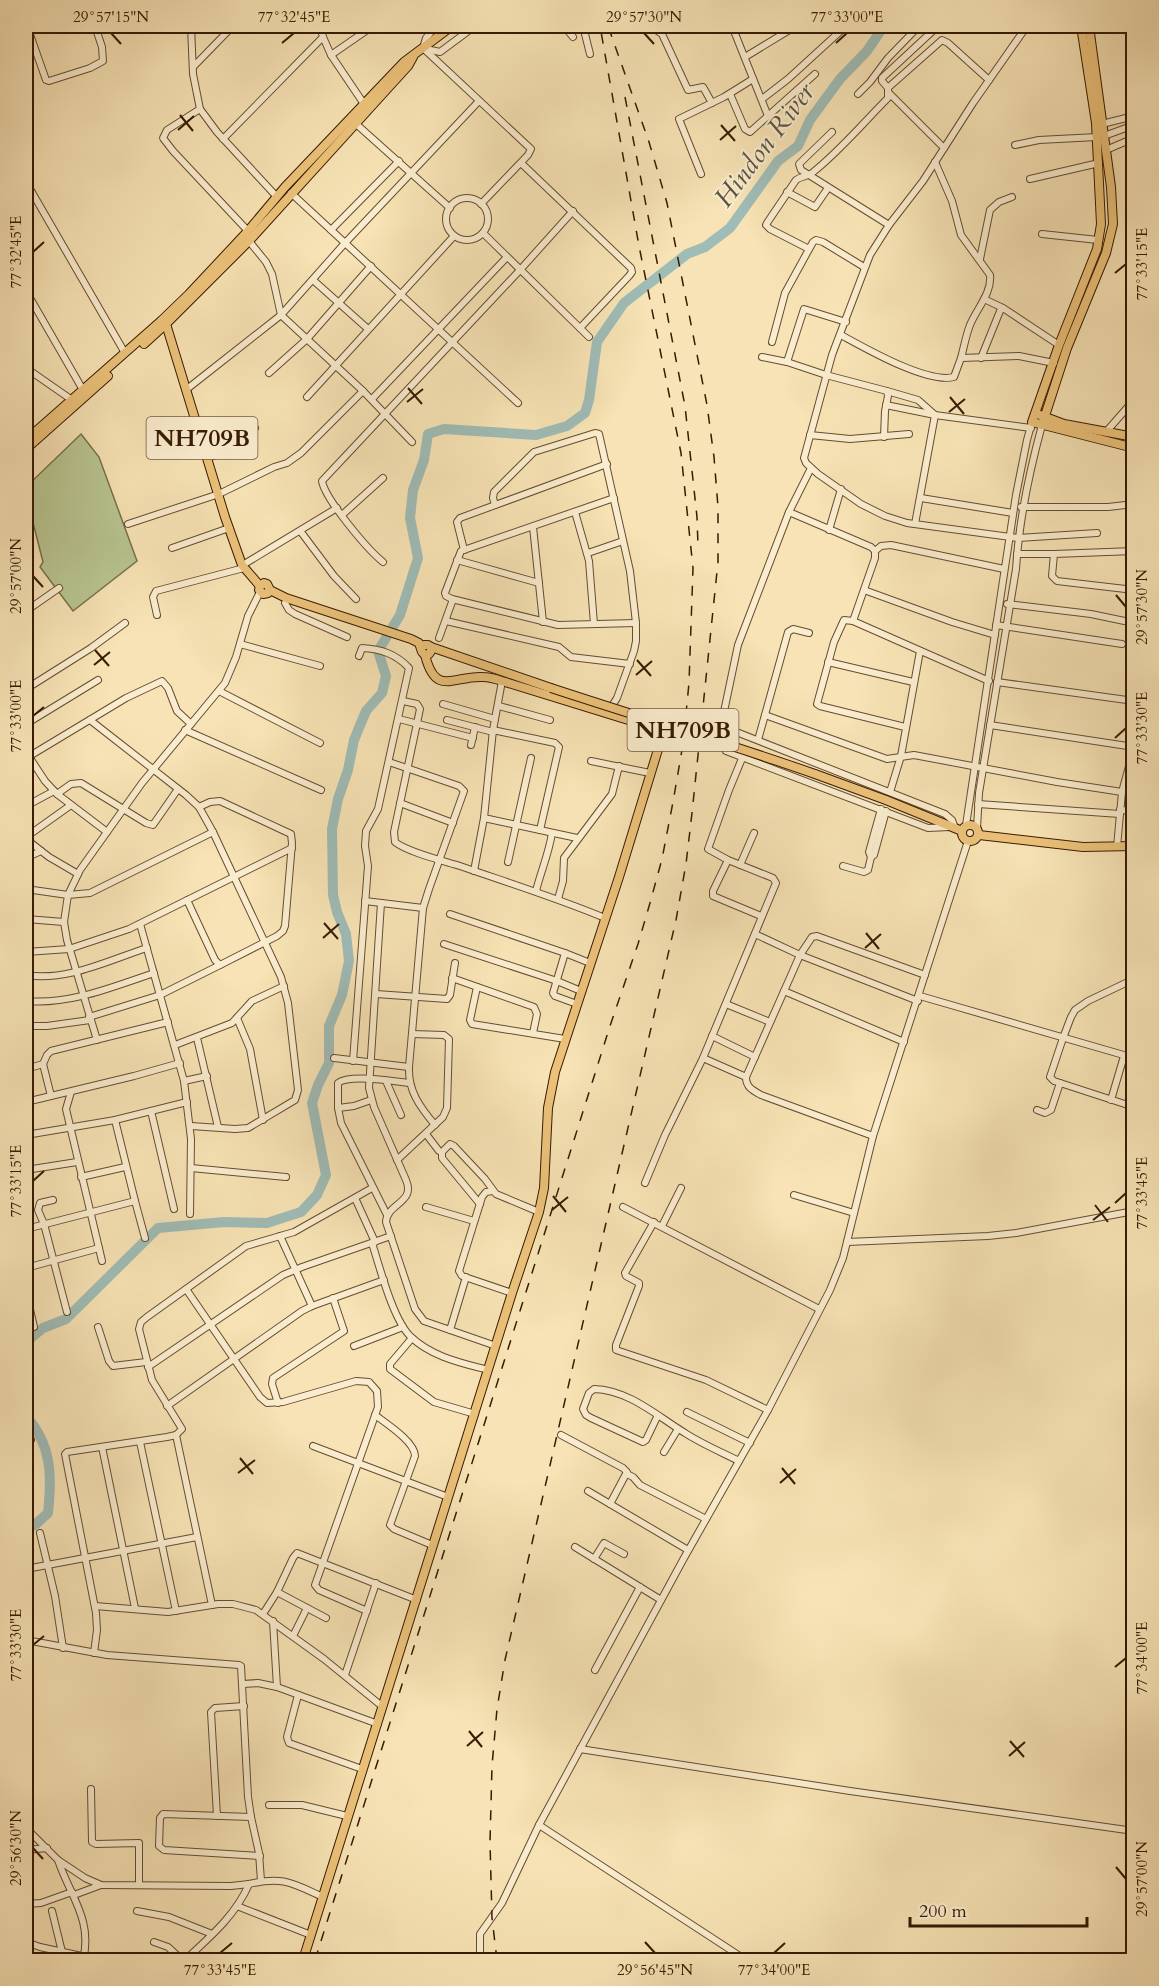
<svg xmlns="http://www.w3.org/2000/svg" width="1159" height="1986" viewBox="0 0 1159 1986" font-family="Cardo,serif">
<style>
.green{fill:#b8c591;stroke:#77704a;stroke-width:1.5}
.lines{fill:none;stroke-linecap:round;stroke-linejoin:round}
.river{stroke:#9fbcb6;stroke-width:10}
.minor-casing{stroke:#664c2f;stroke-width:8}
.major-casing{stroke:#361a02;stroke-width:10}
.highway-casing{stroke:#361a02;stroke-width:10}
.minor{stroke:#faedcf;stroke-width:6}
.major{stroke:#ecc27a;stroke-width:8}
.highway{stroke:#ecc27a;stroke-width:8}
.rail{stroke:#361a02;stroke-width:1.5;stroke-dasharray:10 10;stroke-linecap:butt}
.highway-bridge-casing{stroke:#361a02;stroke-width:10;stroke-linecap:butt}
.highway-bridge{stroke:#ecc27a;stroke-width:8}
.ticks{fill:none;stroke:#361a02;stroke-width:2}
.labels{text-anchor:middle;stroke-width:4.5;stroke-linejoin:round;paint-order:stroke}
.shield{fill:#faedcf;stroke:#715940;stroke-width:1.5}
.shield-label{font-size:24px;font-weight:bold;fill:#361a02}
.water-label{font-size:27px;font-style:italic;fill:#5b5341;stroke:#faedcf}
.neatline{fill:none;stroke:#361a02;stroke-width:2}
.ticks-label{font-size:15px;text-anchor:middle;fill:#361a02}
</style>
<rect width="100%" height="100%" fill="#f7e3b5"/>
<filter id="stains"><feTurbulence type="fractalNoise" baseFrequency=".00333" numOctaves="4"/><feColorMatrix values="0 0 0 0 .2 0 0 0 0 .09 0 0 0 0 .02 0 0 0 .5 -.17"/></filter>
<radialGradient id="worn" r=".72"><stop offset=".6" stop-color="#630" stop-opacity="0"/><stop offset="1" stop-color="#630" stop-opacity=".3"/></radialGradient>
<polygon class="green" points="81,434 99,457 137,561 73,611 40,567 43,562 26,495 26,487"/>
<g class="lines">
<g class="river">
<polyline points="26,1342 43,1328 66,1319 158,1228 224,1222 267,1223 301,1212 317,1195 326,1175 312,1103 318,1085 329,1063 329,1026 342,995 349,961 346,934 337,912 333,895 332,829 338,799 348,770 354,740 366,711 382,693 386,676 378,651 400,615 418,558 410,518 413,490 424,460 428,434 444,429 536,435 567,426 585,413 589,400 597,342 624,303 687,254 705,247 730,228 778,161 798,146 810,120 840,79 867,51 884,26"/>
<path d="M 26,1416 C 52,1445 52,1476 48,1513 L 36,1524 L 26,1530"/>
</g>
<g class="minor-casing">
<g id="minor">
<polyline points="27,26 46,80 49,81 90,68 103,61 102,47 95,26"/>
<polyline points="191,26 193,74 200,109 217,132 277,197"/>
<polyline points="564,26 573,37"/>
<polyline points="583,26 590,54"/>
<polyline points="650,26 662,34 688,90 703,87 712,103"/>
<polyline points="732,26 768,116"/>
<polyline points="1011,26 1023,31"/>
<polyline points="1027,26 973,103 923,181 889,225 870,255 832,355 804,458 806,463 818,474 861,504 885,516 907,523 1018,538 1097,533"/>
<polyline points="735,33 744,26"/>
<polyline points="323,37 331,55 373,26"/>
<polyline points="423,48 531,149 528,155 481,204"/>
<polyline points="423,48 426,38 436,26"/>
<polyline points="426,49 440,52 475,26"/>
<polyline points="331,55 366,107"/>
<polyline points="745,57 796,26"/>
<polyline points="194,66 233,26"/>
<polyline points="888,88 882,81 882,78 938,26"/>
<polyline points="889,93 944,148"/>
<polyline points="730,94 745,129 750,132 815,74"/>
<polyline points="858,94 870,82 888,58 919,26"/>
<polyline points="762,99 788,79 846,26"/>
<polyline points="200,109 167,130 163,138 173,151 248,231"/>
<polyline points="355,123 450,208"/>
<polyline points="1102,124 1134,116"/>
<polyline points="832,132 799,164 801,170 889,225"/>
<polyline points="1104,136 1134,125"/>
<polyline points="223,139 323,37 320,26"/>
<polyline points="1015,145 1039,140 1097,137"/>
<polyline points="1106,150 1134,138"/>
<path d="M 935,162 L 952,201 L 961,235 L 990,275 C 992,293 977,308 970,325 C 966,335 964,347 961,358 L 1019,356 L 1054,363"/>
<polyline points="521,163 631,268 632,272 629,276 580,328"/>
<polyline points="701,174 679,119 724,97 753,79"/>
<polyline points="1030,179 1099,163"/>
<polyline points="26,182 125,353"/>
<polyline points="787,192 815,207 828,188"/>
<polyline points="291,193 518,403"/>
<circle cx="467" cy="219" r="21"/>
<polyline points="331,230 399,161"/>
<polyline points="483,233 589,337"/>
<polyline points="1042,234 1098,240"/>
<polyline points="249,241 266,262 272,274 281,315 363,391 412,442"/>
<path d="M 809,249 L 770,229 L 766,225 L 767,223 L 796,180 C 801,176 807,177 812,173 C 840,151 863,123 888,98 L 888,88 L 890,86 L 942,40 L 948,43 L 989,80"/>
<polyline points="980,259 990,210 999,202 1012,197"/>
<polyline points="313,280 368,329"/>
<polyline points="26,291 83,390"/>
<polyline points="984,299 1003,308"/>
<path d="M 841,335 C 865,348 927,384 954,377 L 961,358"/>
<polyline points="772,342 785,293 813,242 816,240 823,242 864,267"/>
<polyline points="762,357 787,362 826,375 887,391 888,396 885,411 884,437"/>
<polyline points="981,358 1000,311 1003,308 1059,345"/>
<polyline points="787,362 804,309 846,322"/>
<polyline points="26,368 72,400"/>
<polyline points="269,373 307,339 371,266"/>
<polyline points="187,389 281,315 345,243 479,101"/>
<polyline points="887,391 918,400 935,415 915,524"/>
<polyline points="307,397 454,236"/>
<polyline points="372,399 507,257"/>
<polyline points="886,405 935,415 1031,428"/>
<polyline points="1106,432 1134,400"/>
<polyline points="810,435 850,439 909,434"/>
<polyline points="208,459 255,428"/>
<polyline points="811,468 789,512 738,645 721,726 945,814 952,820 955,828"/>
<polyline points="921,498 1013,513"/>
<polyline points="495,505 493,498 494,492 534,452 595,433 599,434 630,571 636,623 636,641 634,651 617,698 610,709"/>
<polyline points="1021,507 1108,507 1134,504"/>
<polyline points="575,512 589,561 594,624"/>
<polyline points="789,512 871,547 875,551 875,558 853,621"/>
<polyline points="342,515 383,478"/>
<polyline points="128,524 219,494 274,467 287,463 301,453 363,391"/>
<polyline points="533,527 543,622"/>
<polyline points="829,530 841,489"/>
<polyline points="301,532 334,576 356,599"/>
<polyline points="172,548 229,528"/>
<polyline points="464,550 457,522 460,518 607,464"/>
<polyline points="875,551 881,546 891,545 1004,569"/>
<polyline points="1134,551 1054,554 1052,576 1057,581 1134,590"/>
<polyline points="588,553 623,541"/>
<polyline points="1017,554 1054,554"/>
<polyline points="457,560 539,583"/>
<path d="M 383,562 C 367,549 325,499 322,481 L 520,270 L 573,211"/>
<polyline points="246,563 337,508"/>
<polyline points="864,590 952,622 995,635"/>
<polyline points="452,599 558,625 636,623"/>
<polyline points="285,603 289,610 295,614 347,637"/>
<polyline points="1007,604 1091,614 1134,623"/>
<polyline points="26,611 59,588"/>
<polyline points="157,615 153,597 156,591 244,568"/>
<polyline points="446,621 559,647 571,657 630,664"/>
<polyline points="996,625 1122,644"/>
<polyline points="439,638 452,602 452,599 446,596 445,593 461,551 614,498"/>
<polyline points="240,644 320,666"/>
<polyline points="828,662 913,682"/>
<polyline points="997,682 1134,701"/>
<polyline points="26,689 91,648 125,623"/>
<polyline points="219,691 320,743"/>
<path d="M 403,701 L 417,704 L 420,709 L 394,832 L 395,842 C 407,852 444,861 460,866 C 509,883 557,898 605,918"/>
<polyline points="443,704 495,719"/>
<polyline points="499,706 550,720"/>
<polyline points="765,715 887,759 914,755 1057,782 1122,792"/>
<polyline points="399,719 473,738"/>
<polyline points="90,720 186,795 199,807 213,832 281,977 288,1003 298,1090 295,1100 248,1128 235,1129 191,1126"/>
<polyline points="447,720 493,732"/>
<polyline points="26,724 98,680"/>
<polyline points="990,725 1134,747"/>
<polyline points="905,727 820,706 817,704 834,642 844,620 853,621 989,681"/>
<polyline points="185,730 321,790"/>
<polyline points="493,730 555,743 559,747 540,830"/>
<polyline points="758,740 788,632 793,629 809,633"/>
<polyline points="471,745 475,727"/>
<polyline points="726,751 928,828 950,827"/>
<polyline points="26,752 45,781 57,794 107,832"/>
<polyline points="28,757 126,698 162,681 168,688 177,711 191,724"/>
<polyline points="591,761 650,773"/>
<path d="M 389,762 L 459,786 L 464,791 L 429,889 L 423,908 L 409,1067 C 408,1091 420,1107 435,1125"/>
<polyline points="890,792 901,756 920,651"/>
<polyline points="57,794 71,784 81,783 146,823 153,825 178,789"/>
<polyline points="400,803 453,823"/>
<polyline points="978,804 1120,814"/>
<polyline points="26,806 54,791"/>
<polyline points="1120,810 1134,811"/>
<polyline points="484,818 577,838"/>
<polyline points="966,825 1016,495 1027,440 1032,422"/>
<path d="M 977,828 L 979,793 L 1016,569 C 1019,520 1029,473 1042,425"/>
<polyline points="26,837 71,805"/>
<polyline points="26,839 49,857 78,874"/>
<polyline points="1117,847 1122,792 1134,748"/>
<polyline points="871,857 869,852 881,809"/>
<polyline points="26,858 41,851"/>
<polyline points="728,860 713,891 713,896 761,916"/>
<polyline points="508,862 531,758"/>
<polyline points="740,865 754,833"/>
<polyline points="843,866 864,872 868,870 871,857 874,855 886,811"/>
<polyline points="474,871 484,818 493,730 502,681"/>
<polyline points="26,889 68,895 90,893 213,832"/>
<path d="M 536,891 C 541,871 549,853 552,833"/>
<polyline points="558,899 563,881 564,858 612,794 619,766"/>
<polyline points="187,900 215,960 220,965 277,936 283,931 285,926 292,843 291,834 220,801 210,802 199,807"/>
<polyline points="365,901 423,908"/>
<path d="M 381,903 L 369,1088 L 374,1107 L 406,1180 C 416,1203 387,1203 386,1222 L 415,1309 L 424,1321 L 496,1346"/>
<polyline points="450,914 565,953 590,963"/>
<polyline points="26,919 64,922"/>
<polyline points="140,924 184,1081 191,1139 190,1214"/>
<polyline points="755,934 800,955 918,1001"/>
<polyline points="444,944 557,981 581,991"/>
<polyline points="26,952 69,949 129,929 292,848"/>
<polyline points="565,953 553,993 555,996 577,1004"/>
<path d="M 26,975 C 66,982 109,960 147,948"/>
<polyline points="452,978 534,1007 537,1014 533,1033"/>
<polyline points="1134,979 1088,1001 1075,1010 1071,1017 1063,1038 1050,1077 1054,1081 1134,1107"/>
<polyline points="477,987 470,1020 472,1024 565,1039"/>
<polyline points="784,991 904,1042"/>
<polyline points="376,994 447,999 450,995 455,963"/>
<polyline points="920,996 1134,1058"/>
<path d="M 26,1001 C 70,1005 112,987 154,973"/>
<polyline points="726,1004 770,1022"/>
<polyline points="89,1017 160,995 220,965"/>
<polyline points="237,1018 250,1049 263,1120"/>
<polyline points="26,1026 47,1026 90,1020"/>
<polyline points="712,1036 755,1057"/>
<polyline points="197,1038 218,1127"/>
<polyline points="97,1040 67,940 64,922 68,895 80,870 142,783 225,683 236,657 248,616 260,592"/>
<polyline points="175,1045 232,1023 252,1001 284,986"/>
<polyline points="334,1058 409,1067"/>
<polyline points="703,1058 746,1077"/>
<path d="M 353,1061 L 368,866 L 365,846 L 366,831 L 378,809 L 409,668 C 396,654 381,649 362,648 L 359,656"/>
<polyline points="43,1064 51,1096"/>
<polyline points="26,1069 43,1064 47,1055 51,1051 168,1022"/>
<polyline points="184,1081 207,1076"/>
<polyline points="386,1081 401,1115"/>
<polyline points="71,1092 66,1109 102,1261"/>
<polyline points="1111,1100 1124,1056"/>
<polyline points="26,1102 134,1076 180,1063"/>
<polyline points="338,1108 354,1106 371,1100"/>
<polyline points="1037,1110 1045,1113 1051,1110 1060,1083"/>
<polyline points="151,1111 174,1209"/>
<polyline points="426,1134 439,1151 442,1152 450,1144 454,1146 485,1179 496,1194 539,1212"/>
<polyline points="26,1135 115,1120 187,1102"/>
<path d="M 873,1136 L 761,1095 C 752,1090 746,1087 746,1077 L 800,955 L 812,937 L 817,936 L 925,975"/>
<polyline points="442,1152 442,1158 480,1204"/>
<polyline points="397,1160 443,1117 447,1108 449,1039 444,1035 412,1034"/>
<polyline points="191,1168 286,1177"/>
<polyline points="26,1170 77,1162"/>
<polyline points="81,1177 125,1167"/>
<polyline points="645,1183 665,1135 703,1058 776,883 773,878 728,860 708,849 729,790 743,756"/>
<polyline points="493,1191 486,1192 482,1197 459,1271 462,1276 512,1293"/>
<polyline points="794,1195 854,1213"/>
<polyline points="355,1198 375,1242"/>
<polyline points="53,1200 40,1203 38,1210 44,1224 67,1312"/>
<polyline points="135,1201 145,1238"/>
<polyline points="426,1207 474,1221"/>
<polyline points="623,1207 819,1309"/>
<path d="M 387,1215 L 341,1123 L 338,1108 L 338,1083 C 349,1074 394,1081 409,1083"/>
<polyline points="654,1222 625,1273 626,1276 639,1283 639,1286 616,1345 616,1350 706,1380 768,1410"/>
<polyline points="662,1226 681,1188"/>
<polyline points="26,1229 135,1201 115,1120"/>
<polyline points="280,1236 312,1306"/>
<polyline points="847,1242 988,1236 1016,1233 1134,1211"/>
<path d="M 372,1243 C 380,1268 393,1320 411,1337 C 432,1357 462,1363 488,1370"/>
<polyline points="26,1268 99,1248"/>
<polyline points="186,1289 260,1397 267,1403 283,1402 356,1381 369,1382 377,1391 378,1407 315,1585 319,1590 367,1611"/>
<polyline points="26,1292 34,1327"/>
<polyline points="98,1327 109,1361 113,1366 146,1362"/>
<polyline points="450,1330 466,1277"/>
<polyline points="412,1338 390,1364 390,1369 434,1402 475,1414"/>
<polyline points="354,1346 403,1327"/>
<polyline points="148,1367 283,1275 302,1267 391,1236"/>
<polyline points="278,1403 272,1384 273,1378 344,1331 333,1298"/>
<polyline points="167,1406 302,1311 312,1306 384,1280"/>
<polyline points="687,1412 750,1443"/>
<path d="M 375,1415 C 387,1424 415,1442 415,1456 L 390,1525 L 394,1529 L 432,1545"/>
<path d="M 658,1415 L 646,1440 L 643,1442 L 591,1418 L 586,1415 L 583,1409 L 589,1393 L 594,1389 C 629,1390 657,1416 685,1433 C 702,1444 721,1452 739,1461"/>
<polyline points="176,1435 212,1605"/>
<polyline points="561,1435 623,1468 627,1472 610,1504"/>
<polyline points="140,1442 176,1611"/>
<polyline points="313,1446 448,1497"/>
<polyline points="26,1447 31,1440"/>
<polyline points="102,1447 135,1608"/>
<polyline points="664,1452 678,1429"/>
<polyline points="627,1474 633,1477 640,1485 706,1519"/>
<polyline points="588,1491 688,1550"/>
<polyline points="40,1533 55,1596 63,1648"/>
<polyline points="575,1547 661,1600"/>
<polyline points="594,1559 604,1543 624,1554"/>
<polyline points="26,1569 197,1537"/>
<polyline points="277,1592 326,1618"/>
<polyline points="95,1606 168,1612 218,1604 233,1604 256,1610 324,1659 383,1707"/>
<polyline points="263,1614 277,1592 293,1558 297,1553 417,1600"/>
<polyline points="273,1621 277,1687"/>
<polyline points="293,1636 307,1608"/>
<polyline points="26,1640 107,1655 239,1665 241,1666 248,1797 251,1817 259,1853 261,1881"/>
<polyline points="94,1653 97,1630 96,1613 65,1454 67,1452 167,1437 176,1435 182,1429 152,1380 139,1329 141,1322 147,1317 246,1246 294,1232 372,1188"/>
<polyline points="595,1670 640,1587"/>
<polyline points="345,1675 376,1583"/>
<polyline points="243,1684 258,1683 277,1687 378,1724"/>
<polyline points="298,1695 287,1737 289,1743 362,1769"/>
<polyline points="580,1749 850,1791 1134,1831"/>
<polyline points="91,1789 92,1842 96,1844 139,1843 139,1884"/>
<polyline points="269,1805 302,1805 347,1816"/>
<polyline points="217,1816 211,1712 215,1708 244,1706"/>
<polyline points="251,1817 163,1814 160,1818 159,1846 164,1850 260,1856"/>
<polyline points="26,1828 58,1860 85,1878 101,1885 231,1886 249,1884"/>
<polyline points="26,1850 47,1848"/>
<path d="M 58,1860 C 70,1896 93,1920 83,1960"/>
<polyline points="74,1895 101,1885"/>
<polyline points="26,1904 41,1903 72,1892"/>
<polyline points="237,1906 311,1935"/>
<polyline points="52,1911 62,1952"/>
<polyline points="137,1911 169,1917 212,1934"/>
<polyline points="26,1942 40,1947 100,1960"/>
<polyline points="154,1942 168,1947 182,1960"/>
<path d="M 185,1960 C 209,1938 236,1915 249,1884 C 283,1876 292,1883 323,1897"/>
<polyline points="480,1960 480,1934 502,1903 539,1825"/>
<polyline points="746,1960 539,1825 684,1558 768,1410 830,1290 843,1258 873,1136 968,841"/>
</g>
</g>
<g class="major-casing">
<g id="major">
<polyline points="1081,26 1096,123 1101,224 1097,249 1059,345 1032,422 1134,448"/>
<polyline points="161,321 189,294 248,231 285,187 404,62 452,26"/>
<polyline points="166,324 249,241 408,66 413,57"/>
<polyline points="1040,415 1064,424 1134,437"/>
<polyline points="1042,425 1067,348 1106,253 1113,224 1111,187 1089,26"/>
<path d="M 303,1960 L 512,1293 L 539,1212 L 544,1188 L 548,1108 L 555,1072 L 619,877 L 660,743 L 656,730 L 651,727 L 502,681 C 496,679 489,677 483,677 C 454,675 436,698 425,655"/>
</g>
</g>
<g class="highway-casing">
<g id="highway">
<polyline points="144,344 166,324"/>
<polyline points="26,440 161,321 166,324 225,517 242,565 260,586"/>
<polyline points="26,449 108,376"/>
<polyline points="270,590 268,593 263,594 259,590 260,586 264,583 267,584 270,590 286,598 411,639 419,643 422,652 425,655 429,654 431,651 431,647 428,645 424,645 421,648"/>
<polyline points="431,647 551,688"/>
<polyline points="815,774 886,800 962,831"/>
<circle cx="970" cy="833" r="8"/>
<polyline points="979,835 1083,847 1134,846"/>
</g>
</g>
<use href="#minor" class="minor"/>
<use href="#major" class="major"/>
<use href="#highway" class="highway"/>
<g class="rail">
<polyline points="625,97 685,406 697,517 698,546"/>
<polyline points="315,1960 610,1026 638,944 650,903 662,859 673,802 683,744 689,683 693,568 681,453 639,246 600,26"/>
<polyline points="497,1960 492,1918 490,1842 492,1766 497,1709 505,1660 676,920 686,864 692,813 718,562 718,507 714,457 707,405 667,203 649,142 608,26"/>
</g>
<g class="highway-bridge-casing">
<path id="highway-bridge" d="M 551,688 C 639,717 727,743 815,774"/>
</g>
<use href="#highway-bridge" class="highway-bridge"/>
</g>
<path class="ticks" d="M 111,33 L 121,44M 644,33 L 654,44M 282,43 L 294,33M 836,43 L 847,33M 180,115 L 193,131M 721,125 L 735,141M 178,130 L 194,116M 720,140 L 736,126M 33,252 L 44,242M 1115,273 L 1126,264M 408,388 L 422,404M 950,397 L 964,414M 407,402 L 423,389M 949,412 L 965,399M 33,576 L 43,587M 1116,595 L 1126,607M 95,650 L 109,666M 637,660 L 651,676M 94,665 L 110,652M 636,675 L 652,661M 33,716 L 44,707M 1115,738 L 1126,728M 324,923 L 338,939M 866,933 L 879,949M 323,938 L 339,924M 865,948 L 881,934M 33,1181 L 44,1171M 553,1196 L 566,1212M 1115,1203 L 1126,1193M 1095,1205 L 1108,1222M 552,1210 L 568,1197M 1093,1220 L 1110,1207M 240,1458 L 253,1474M 782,1468 L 795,1484M 238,1473 L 255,1460M 780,1483 L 796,1469M 33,1645 L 44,1636M 1115,1667 L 1126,1658M 469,1731 L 482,1747M 1010,1741 L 1024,1757M 467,1746 L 483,1732M 1009,1756 L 1025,1742M 33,1848 L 43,1859M 1116,1867 L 1126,1879M 645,1942 L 655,1953M 220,1953 L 232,1943M 774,1953 L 785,1943"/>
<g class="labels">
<g class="shield">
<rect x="146.5" y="417" width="111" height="42" rx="4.5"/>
<rect x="627.5" y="709" width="111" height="42" rx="4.5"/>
</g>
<g class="shield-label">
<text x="202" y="446">NH709B</text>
<text x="683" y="738">NH709B</text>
</g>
<g class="water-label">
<text transform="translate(764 145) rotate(-53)" y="9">Hindon River</text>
</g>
</g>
<rect width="1159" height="1986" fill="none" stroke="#f7e3b5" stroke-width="66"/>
<path d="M910 1917v9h177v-9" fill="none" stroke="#361a02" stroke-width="3"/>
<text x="919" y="1917" font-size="18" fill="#361a02" stroke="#faedcf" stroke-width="4.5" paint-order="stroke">200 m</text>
<rect x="33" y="33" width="1093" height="1920" class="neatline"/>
<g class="ticks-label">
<text x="111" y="22">29°57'15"N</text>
<text x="294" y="22">77°32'45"E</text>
<text x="644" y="22">29°57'30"N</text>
<text x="847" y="22">77°33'00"E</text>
<text transform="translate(16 252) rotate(-90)" y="5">77°32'45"E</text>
<text transform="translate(1142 264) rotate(-90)" y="5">77°33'15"E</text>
<text transform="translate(16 576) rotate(-90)" y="5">29°57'00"N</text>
<text transform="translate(1142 607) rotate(-90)" y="5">29°57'30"N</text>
<text transform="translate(16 716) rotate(-90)" y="5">77°33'00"E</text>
<text transform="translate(1142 728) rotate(-90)" y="5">77°33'30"E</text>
<text transform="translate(16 1181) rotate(-90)" y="5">77°33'15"E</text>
<text transform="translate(1142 1193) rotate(-90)" y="5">77°33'45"E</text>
<text transform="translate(16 1645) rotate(-90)" y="5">77°33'30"E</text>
<text transform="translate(1142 1658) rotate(-90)" y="5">77°34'00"E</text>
<text transform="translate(16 1848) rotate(-90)" y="5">29°56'30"N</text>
<text transform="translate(1142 1879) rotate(-90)" y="5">29°57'00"N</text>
<text x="220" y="1975">77°33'45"E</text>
<text x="655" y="1975">29°56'45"N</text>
<text x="774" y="1975">77°34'00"E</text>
</g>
<rect width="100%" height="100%" filter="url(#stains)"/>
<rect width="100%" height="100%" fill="url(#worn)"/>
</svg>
